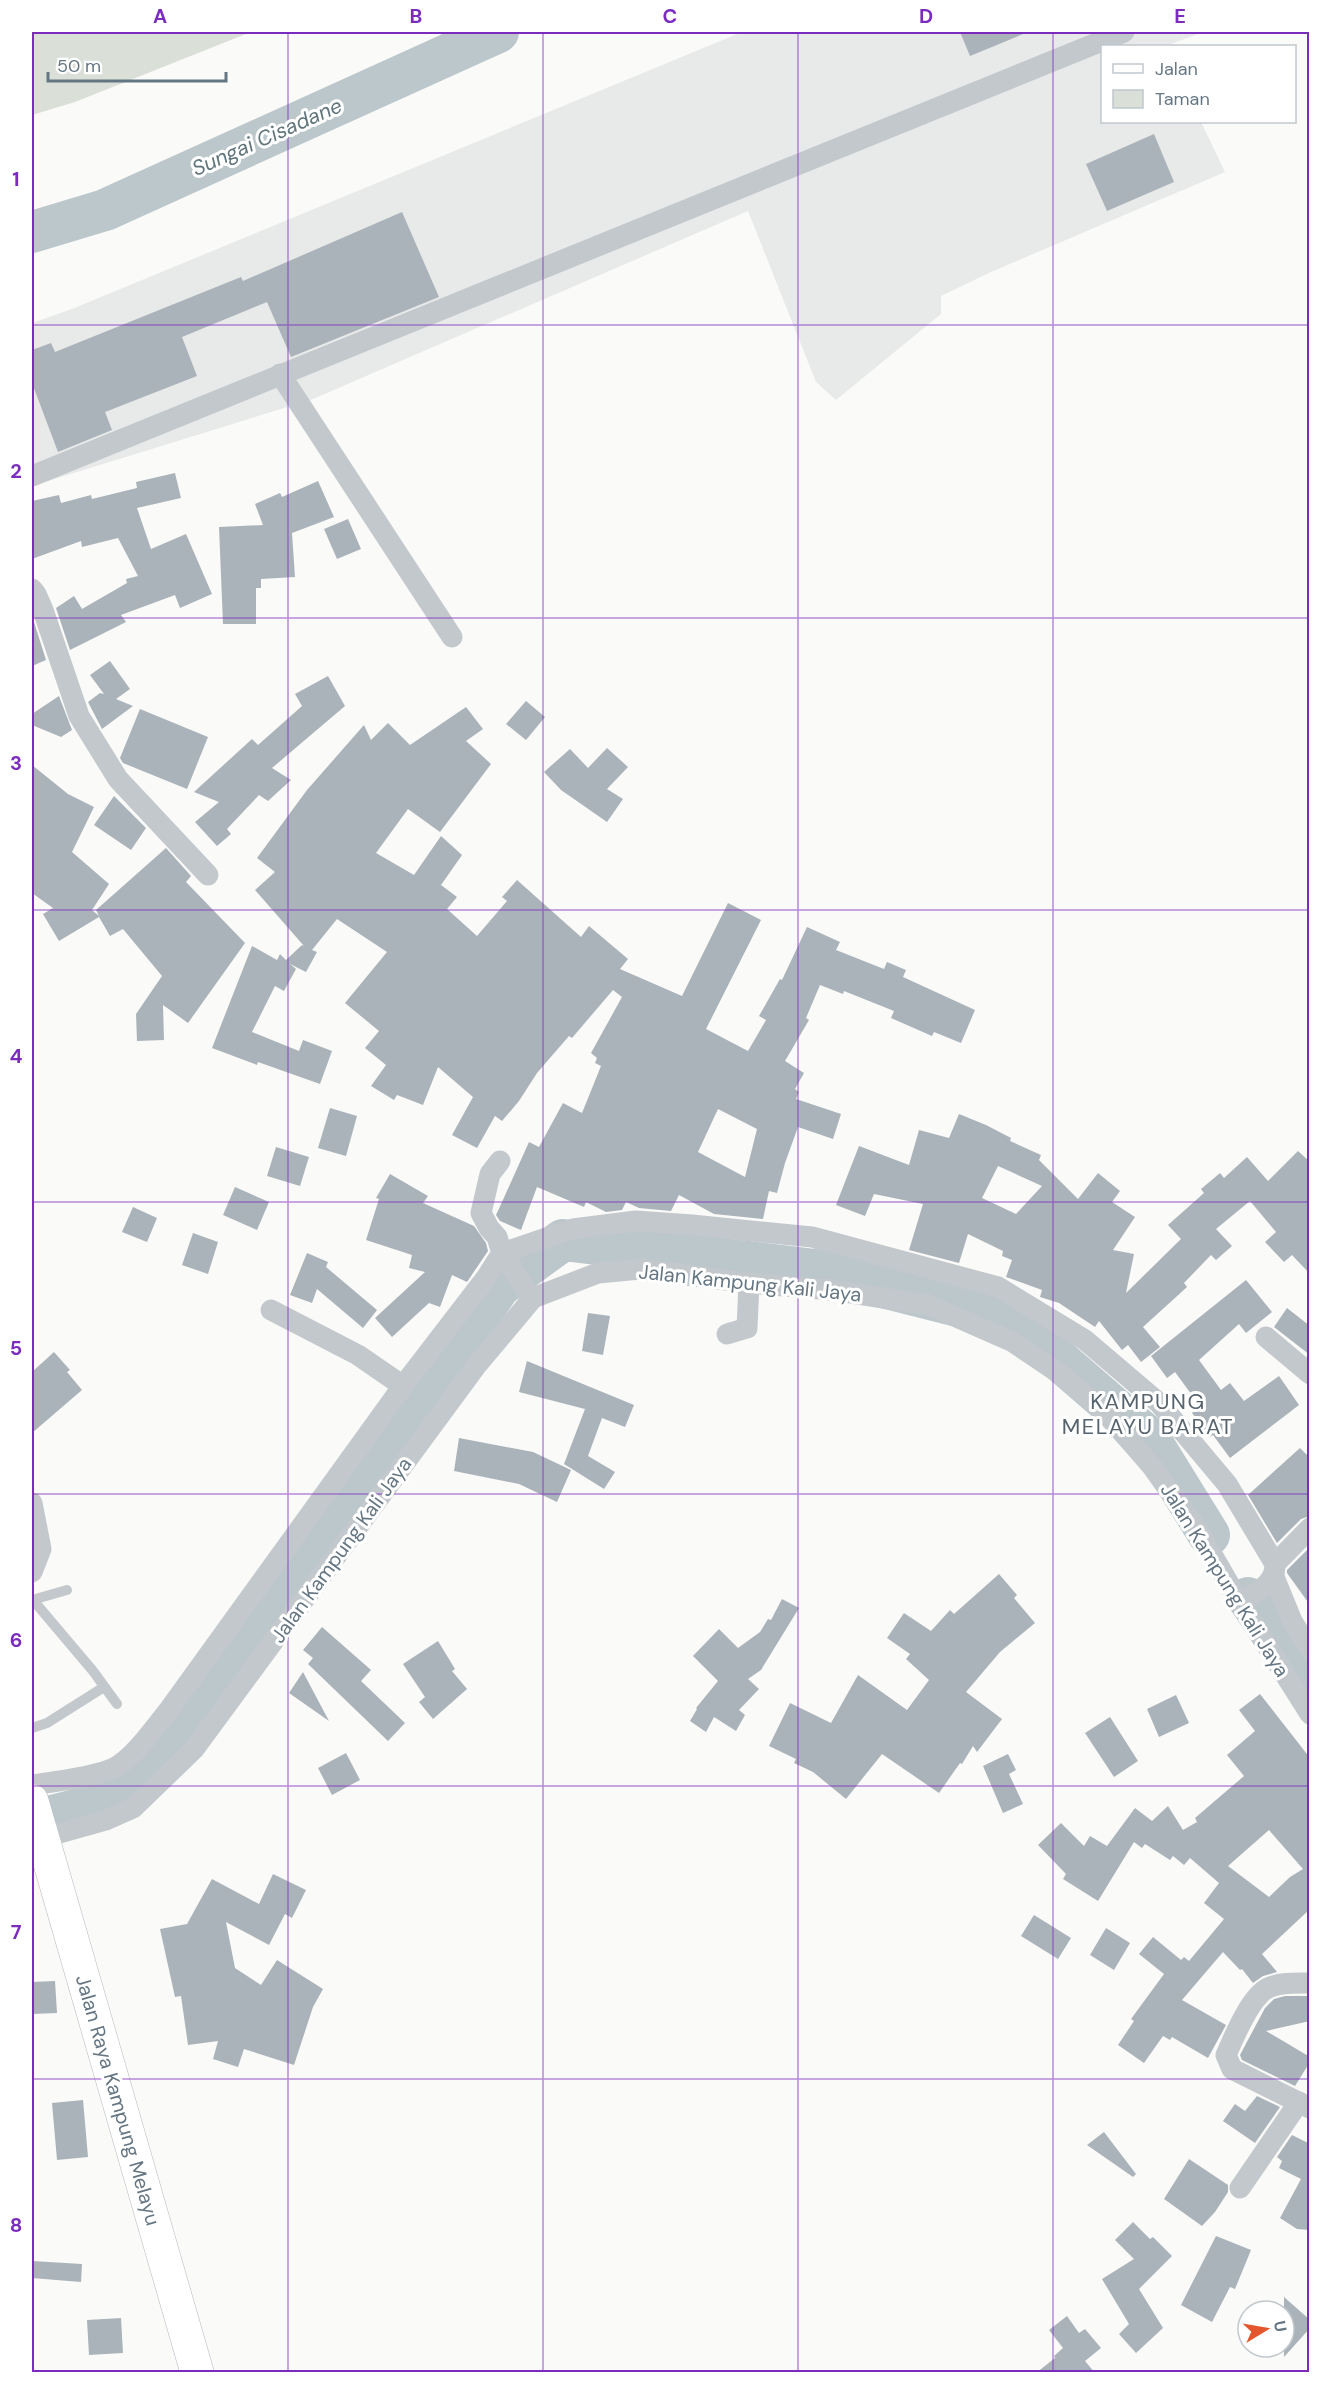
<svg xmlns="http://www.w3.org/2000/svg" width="1341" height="2404" viewBox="0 0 1341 2404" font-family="'DM Sans',sans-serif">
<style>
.built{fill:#e8e9e9}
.green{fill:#dadfd7}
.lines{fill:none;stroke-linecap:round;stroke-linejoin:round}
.river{stroke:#bbc7cb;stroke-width:42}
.building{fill:#aab3b9;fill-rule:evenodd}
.primary-casing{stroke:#b5babe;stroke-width:34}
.lane{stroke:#c3c8cc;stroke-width:10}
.street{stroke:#c3c8cc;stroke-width:21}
.primary{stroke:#fff;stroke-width:33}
.grid{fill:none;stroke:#7b2cbf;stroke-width:1.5;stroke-opacity:0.55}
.labels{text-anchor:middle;stroke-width:6;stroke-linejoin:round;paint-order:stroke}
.street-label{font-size:20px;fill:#657683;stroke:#fff}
.water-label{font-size:21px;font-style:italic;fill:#60757c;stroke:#fff}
.quarter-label{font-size:22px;letter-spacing:1.5px;fill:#57646e;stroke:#fff}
.neatline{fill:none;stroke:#7b2cbf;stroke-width:2}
.grid-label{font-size:20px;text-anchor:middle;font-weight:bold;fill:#7b2cbf}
</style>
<rect width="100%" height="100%" fill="#fafaf8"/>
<polygon class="built" points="742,32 1203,32 1166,46 1102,46 1102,122 1201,122 1225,172 991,272 941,296 941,314 836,400 816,382 748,211 313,399 32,486 32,323 72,309"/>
<polygon class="green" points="32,32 251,32 75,102 32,115"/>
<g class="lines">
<g class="river">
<polyline points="32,232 105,210 498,32"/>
<polyline points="1248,1598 1310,1690"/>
<polyline points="32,1821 99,1804 188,1735 313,1551 500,1286 563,1240 815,1270 1013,1320 1149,1438 1209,1535"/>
</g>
</g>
<g class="building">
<polygon points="960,32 1028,32 970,56"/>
<polygon points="1154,134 1174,182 1107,211 1086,164"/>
<polygon points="402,212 439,297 291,357 267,302 182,337 197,376 105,412 112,430 58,452 32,383 32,350 51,343 55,352 241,277 243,281"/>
<polygon points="175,473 181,498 137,508 151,549 186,534 212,594 180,608 175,595 121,615 126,622 70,650 56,608 74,596 82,609 127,583 126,579 138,576 118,538 82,547 81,541 32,559 32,501 59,495 61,503 91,495 92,499 137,488 136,482"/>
<polygon points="318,481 334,517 292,533 295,577 261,579 261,588 256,588 256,624 223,624 219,527 263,525 255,504 280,493 282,497"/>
<polygon points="348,519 361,549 337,559 324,529"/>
<polygon points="34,622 46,660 32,666 32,624"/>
<polygon points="110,661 130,689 116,699 133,706 102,729 88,702 100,693 104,694 90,675"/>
<polygon points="328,676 345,706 272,768 291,780 268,801 259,795 227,829 231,834 217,846 195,822 219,802 194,792 252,739 258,745 302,706 295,694"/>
<polygon points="59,696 72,730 61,737 32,725 32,714"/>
<polygon points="526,701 545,717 526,740 506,724"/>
<path d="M 466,707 L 483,729 L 466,741 L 491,764 L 440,832 L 408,809 L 376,853 L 414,875 L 441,836 L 462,855 L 441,885 L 457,897 L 447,909 L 477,936 L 507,901 L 502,897 L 517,880 L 581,937 L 589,926 L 628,959 L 620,969 L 682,996 L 728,903 L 761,920 L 706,1029 L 748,1051 L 766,1020 L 759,1016 L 780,979 L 782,980 L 807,927 L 840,942 L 836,950 L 884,969 L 887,962 L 906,970 L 903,977 L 975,1010 L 961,1043 L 934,1032 L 932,1036 L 891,1018 L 894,1011 L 844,991 L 843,994 L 820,985 L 806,1018 L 809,1020 L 785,1061 L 804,1073 L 795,1089 L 799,1092 L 796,1099 L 841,1114 L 833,1139 L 798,1127 L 785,1163 L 777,1193 L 769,1191 L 763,1219 L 714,1214 L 679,1195 L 671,1211 L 639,1208 L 626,1202 L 622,1210 L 606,1212 L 586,1202 L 584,1207 L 537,1187 L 521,1230 L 500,1221 L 496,1215 L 502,1202 L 529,1142 L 539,1147 L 563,1103 L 582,1113 L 601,1066 L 595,1063 L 597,1058 L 591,1053 L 622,997 L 613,990 L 572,1038 L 569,1036 L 537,1073 L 519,1101 L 502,1121 L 495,1116 L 477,1148 L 452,1135 L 473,1097 L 438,1067 L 423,1105 L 397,1095 L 394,1100 L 371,1086 L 386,1065 L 365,1048 L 379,1031 L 345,1003 L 387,952 L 337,919 L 312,950 L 317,952 L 306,972 L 290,964 L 296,969 L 284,991 L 275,986 L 252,1032 L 299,1051 L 303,1040 L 332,1051 L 320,1084 L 258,1062 L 257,1065 L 212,1048 L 252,946 L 277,960 L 280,954 L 286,960 L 302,945 L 304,946 L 255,890 L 275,872 L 257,858 L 307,790 L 364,725 L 371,740 L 388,723 L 410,745 ZM 718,1109 L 757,1129 L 745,1177 L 698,1152 Z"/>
<polygon points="140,709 208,737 187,789 123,763 120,758"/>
<polygon points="607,748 628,767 607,789 623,799 607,822 561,790 544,772 570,749 588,768"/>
<polygon points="32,765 68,794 94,807 72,852 109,884 92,910 99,916 96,910 166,848 191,876 186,882 245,943 188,1023 163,1005 164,1040 137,1041 136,1014 162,976 123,929 110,936 99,917 59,941 43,914 53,908 32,893"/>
<polygon points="114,796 146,828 131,850 94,825"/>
<polygon points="330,1108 357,1116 346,1156 318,1148"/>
<path d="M 959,1114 L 986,1125 L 1011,1138 L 1010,1141 L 1041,1155 L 1039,1160 L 1078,1199 L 1098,1173 L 1120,1191 L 1112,1202 L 1135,1217 L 1113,1250 L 1134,1254 L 1126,1293 L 1181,1239 L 1168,1225 L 1204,1193 L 1201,1189 L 1220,1173 L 1224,1178 L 1247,1157 L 1268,1181 L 1298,1151 L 1310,1162 L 1310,1274 L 1292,1255 L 1284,1262 L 1265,1242 L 1276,1232 L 1250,1201 L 1216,1229 L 1232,1246 L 1216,1260 L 1211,1255 L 1184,1283 L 1187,1287 L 1143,1327 L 1160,1347 L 1141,1362 L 1128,1345 L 1122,1350 L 1099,1321 L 1095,1327 L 1059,1303 L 1040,1297 L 1042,1290 L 1006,1277 L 1012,1260 L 1002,1256 L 1003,1251 L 968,1234 L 959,1263 L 909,1250 L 923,1204 L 874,1194 L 865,1216 L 836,1205 L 859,1146 L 909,1165 L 919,1130 L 949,1138 ZM 998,1166 L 1042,1186 L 1016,1214 L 982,1198 Z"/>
<polygon points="276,1147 309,1157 300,1186 267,1176"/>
<polygon points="390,1174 428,1196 423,1203 474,1226 486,1243 488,1251 467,1282 452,1275 440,1307 429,1303 392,1337 375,1318 425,1272 409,1268 412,1255 366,1240 379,1199 376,1198"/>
<polygon points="235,1187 269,1202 257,1230 223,1215"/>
<polygon points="133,1207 157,1218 147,1242 122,1232"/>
<polygon points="193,1233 218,1242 208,1274 182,1265"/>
<polygon points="307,1253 328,1262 326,1267 377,1310 363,1328 317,1289 312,1303 290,1295"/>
<polygon points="1246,1280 1272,1312 1246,1333 1239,1324 1199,1360 1221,1390 1230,1383 1244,1401 1279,1376 1299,1405 1230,1458 1213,1435 1210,1437 1192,1413 1200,1406 1175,1372 1167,1378 1151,1356"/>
<polygon points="1287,1308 1310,1326 1310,1355 1274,1327"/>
<polygon points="588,1313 610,1316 603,1355 582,1351"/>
<polygon points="54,1352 70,1370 67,1372 82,1390 32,1433 32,1372"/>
<polygon points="527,1361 634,1405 625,1427 602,1418 588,1456 615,1472 604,1489 564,1464 585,1409 519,1392"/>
<polygon points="459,1438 533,1452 571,1470 557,1502 519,1484 454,1471"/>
<polygon points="1300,1448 1310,1458 1310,1516 1301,1519 1277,1543 1248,1495"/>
<polygon points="1310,1547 1310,1605 1287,1573 1287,1570"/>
<polygon points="999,1574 1017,1595 1014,1598 1035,1623 1000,1652 966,1692 1002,1719 977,1752 973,1746 962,1764 960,1763 939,1793 882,1754 846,1799 813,1772 794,1763 796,1759 769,1746 790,1703 831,1723 858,1675 907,1710 929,1680 906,1659 910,1654 887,1638 904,1613 931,1631 950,1610 954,1614"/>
<polygon points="782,1599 799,1608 761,1670 748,1679 759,1689 739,1710 745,1715 736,1731 714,1717 706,1732 690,1721 697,1709 696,1708 718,1681 693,1656 719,1629 738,1648 760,1632 768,1619 771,1620"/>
<polygon points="322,1627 371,1670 361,1681 405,1723 388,1741 308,1664 313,1658 303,1650"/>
<polygon points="438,1641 455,1669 452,1671 467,1689 433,1719 419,1702 425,1697 403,1664"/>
<polygon points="303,1672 329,1721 289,1693"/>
<path d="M 1260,1694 L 1310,1758 L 1310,1909 L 1262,1954 L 1277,1972 L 1263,1976 L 1253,1983 L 1242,1969 L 1240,1970 L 1223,1952 L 1182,2000 L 1226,2025 L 1208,2058 L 1172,2037 L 1170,2040 L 1163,2036 L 1144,2063 L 1118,2045 L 1134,2021 L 1131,2019 L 1164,1974 L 1139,1954 L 1153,1937 L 1181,1960 L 1184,1957 L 1189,1961 L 1224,1919 L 1204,1903 L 1219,1883 L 1190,1858 L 1184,1865 L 1173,1856 L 1170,1860 L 1145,1844 L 1142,1848 L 1134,1842 L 1098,1901 L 1063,1879 L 1066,1874 L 1038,1845 L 1061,1823 L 1084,1846 L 1090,1836 L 1107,1846 L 1135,1808 L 1152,1821 L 1168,1806 L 1183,1830 L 1197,1822 L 1195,1818 L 1244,1776 L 1227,1755 L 1255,1731 L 1239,1710 ZM 1269,1830 L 1303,1869 L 1290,1877 L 1269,1897 L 1228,1866 Z"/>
<polygon points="1176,1695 1189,1723 1159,1737 1147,1709"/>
<polygon points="1110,1717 1138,1761 1114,1777 1085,1733"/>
<polygon points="346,1753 360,1780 332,1795 318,1768"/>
<polygon points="1008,1754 1016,1770 1009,1774 1023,1804 1003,1813 983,1766"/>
<polygon points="273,1874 306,1890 292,1918 285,1914 269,1945 226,1922 235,1968 261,1985 277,1960 323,1989 313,2007 294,2065 244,2049 238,2067 213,2059 218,2041 188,2045 181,1996 175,1997 160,1929 187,1924 212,1879 259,1904"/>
<polygon points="1034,1915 1071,1938 1058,1959 1021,1936"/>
<polygon points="1106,1928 1130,1943 1114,1970 1090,1955"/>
<polygon points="55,1981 57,2013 32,2014 32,1982"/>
<polygon points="1285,1996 1310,1996 1310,2021 1266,2031 1310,2057 1310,2062 1295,2086 1242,2060 1240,2055 1265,2008 1274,1999"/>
<polygon points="1257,2096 1280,2107 1255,2143 1223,2121 1235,2104 1245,2111"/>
<polygon points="83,2100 88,2157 57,2160 52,2103"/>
<polygon points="1104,2132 1136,2174 1133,2177 1087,2145"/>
<polygon points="1292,2135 1310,2144 1310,2230 1297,2229 1280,2218 1301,2179 1279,2168 1282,2161 1277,2157"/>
<polygon points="1189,2159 1228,2185 1228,2192 1215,2212 1202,2226 1164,2199"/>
<polygon points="1133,2222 1150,2239 1153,2237 1172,2256 1139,2289 1163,2328 1136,2353 1119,2334 1129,2324 1102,2279 1134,2259 1115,2240"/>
<polygon points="1216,2236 1251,2250 1235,2289 1230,2287 1212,2322 1181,2305"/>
<polygon points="32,2261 82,2264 81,2282 32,2278"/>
<polygon points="1284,2297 1310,2320 1310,2328 1284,2357"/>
<polygon points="1067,2316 1079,2333 1085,2329 1101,2348 1085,2361 1095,2373 1036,2373 1055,2358 1054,2356 1063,2348 1049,2330"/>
<polygon points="121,2318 123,2353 89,2355 87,2320"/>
</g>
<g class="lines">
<g class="primary-casing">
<polyline id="primary" points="32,1801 197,2372"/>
</g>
<g class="lane">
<polyline points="32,1600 67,1590"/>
<polyline points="33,1600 93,1671 117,1704"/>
<polyline points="32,1728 47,1723 104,1687"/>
</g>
<g class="street">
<polyline points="280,374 452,637"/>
<polyline points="32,476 1124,32"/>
<polyline points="32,589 36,594 43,610 79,716 118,779 208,875"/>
<polyline points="533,1298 527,1292 502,1253 573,1229 636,1221 692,1225 812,1237 998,1287 1085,1340 1159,1403 1227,1484 1275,1564"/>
<polyline points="271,1310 358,1355 403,1386"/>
<polyline points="727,1334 747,1328 749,1283"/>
<polyline points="1266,1337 1310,1374"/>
<polyline points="32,1503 41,1549 32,1572"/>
<polyline points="1274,1577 1292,1621 1310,1650"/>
<path d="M 1240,1603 C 1255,1593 1276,1584 1275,1564 L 1310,1528"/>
<path d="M 32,1785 C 53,1782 95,1777 114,1768 C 134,1758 155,1727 169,1710 L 403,1386 L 486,1278 L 502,1253 L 497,1237 L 489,1228 L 481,1213 L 490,1174 L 500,1161"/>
<polyline points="42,1838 106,1820 133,1808 194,1749 476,1366 533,1298 598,1273 640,1269 749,1283 832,1290 929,1305 1013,1342 1059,1373 1103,1410 1151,1465 1199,1532 1240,1603 1310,1714"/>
<path d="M 1310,1983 C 1297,1983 1280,1982 1268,1988 C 1250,1997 1234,2037 1226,2055 L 1232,2069 L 1310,2108"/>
<polyline points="1240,2188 1299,2102"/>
</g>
<use href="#primary" class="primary"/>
</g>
<path class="grid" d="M 288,32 L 288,2372M 543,32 L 543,2372M 798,32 L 798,2372M 1053,32 L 1053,2372M 32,325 L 1310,325M 32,618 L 1310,618M 32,910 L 1310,910M 32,1202 L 1310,1202M 32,1494 L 1310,1494M 32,1786 L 1310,1786M 32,2079 L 1310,2079"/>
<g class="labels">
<g class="street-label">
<text transform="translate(750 1283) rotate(6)" y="7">Jalan Kampung Kali Jaya</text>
<text transform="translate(341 1550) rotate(-54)" y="7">Jalan Kampung Kali Jaya</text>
<text transform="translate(1225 1580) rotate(58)" y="7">Jalan Kampung Kali Jaya</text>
<text transform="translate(118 2100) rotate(74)" y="7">Jalan Raya Kampung Melayu</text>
</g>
<g class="water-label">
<text transform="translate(267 137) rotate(-24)" y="7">Sungai Cisadane</text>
</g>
<g class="quarter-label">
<text x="1148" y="1409">KAMPUNG<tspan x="1148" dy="25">MELAYU BARAT</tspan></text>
</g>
</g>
<rect width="1341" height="2404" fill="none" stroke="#ffffff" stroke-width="66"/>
<rect x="1101" y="45" width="195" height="78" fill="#ffffff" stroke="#c1c8cd" stroke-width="1.5"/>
<rect x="1113" y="64" width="30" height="9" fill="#ffffff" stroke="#c1c8cd" stroke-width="1.5"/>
<text x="1155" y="75" font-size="18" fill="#657683">Jalan</text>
<rect x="1113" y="90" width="30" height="18" fill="#dadfd7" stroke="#c1c8cd" stroke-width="1.5"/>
<text x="1155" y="105" font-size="18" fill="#657683">Taman</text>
<g transform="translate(1266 2329) rotate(79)"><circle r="28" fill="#ffffff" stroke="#c1c8cd" stroke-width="1.5"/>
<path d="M0-4.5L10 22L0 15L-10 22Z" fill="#e4572e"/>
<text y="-9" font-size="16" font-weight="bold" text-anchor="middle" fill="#657683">U</text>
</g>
<path d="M48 72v9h178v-9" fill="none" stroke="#657683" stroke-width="3"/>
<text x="57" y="72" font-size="18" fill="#657683" stroke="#ffffff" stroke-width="4.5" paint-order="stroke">50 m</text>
<rect x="33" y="33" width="1275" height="2338" class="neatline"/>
<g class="grid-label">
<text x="160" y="23">A</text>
<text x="416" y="23">B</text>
<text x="670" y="23">C</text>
<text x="926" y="23">D</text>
<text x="1180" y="23">E</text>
<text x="16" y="186">1</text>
<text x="16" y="478">2</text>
<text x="16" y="770">3</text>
<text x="16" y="1063">4</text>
<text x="16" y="1355">5</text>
<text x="16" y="1647">6</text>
<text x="16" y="1939">7</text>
<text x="16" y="2232">8</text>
</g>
</svg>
